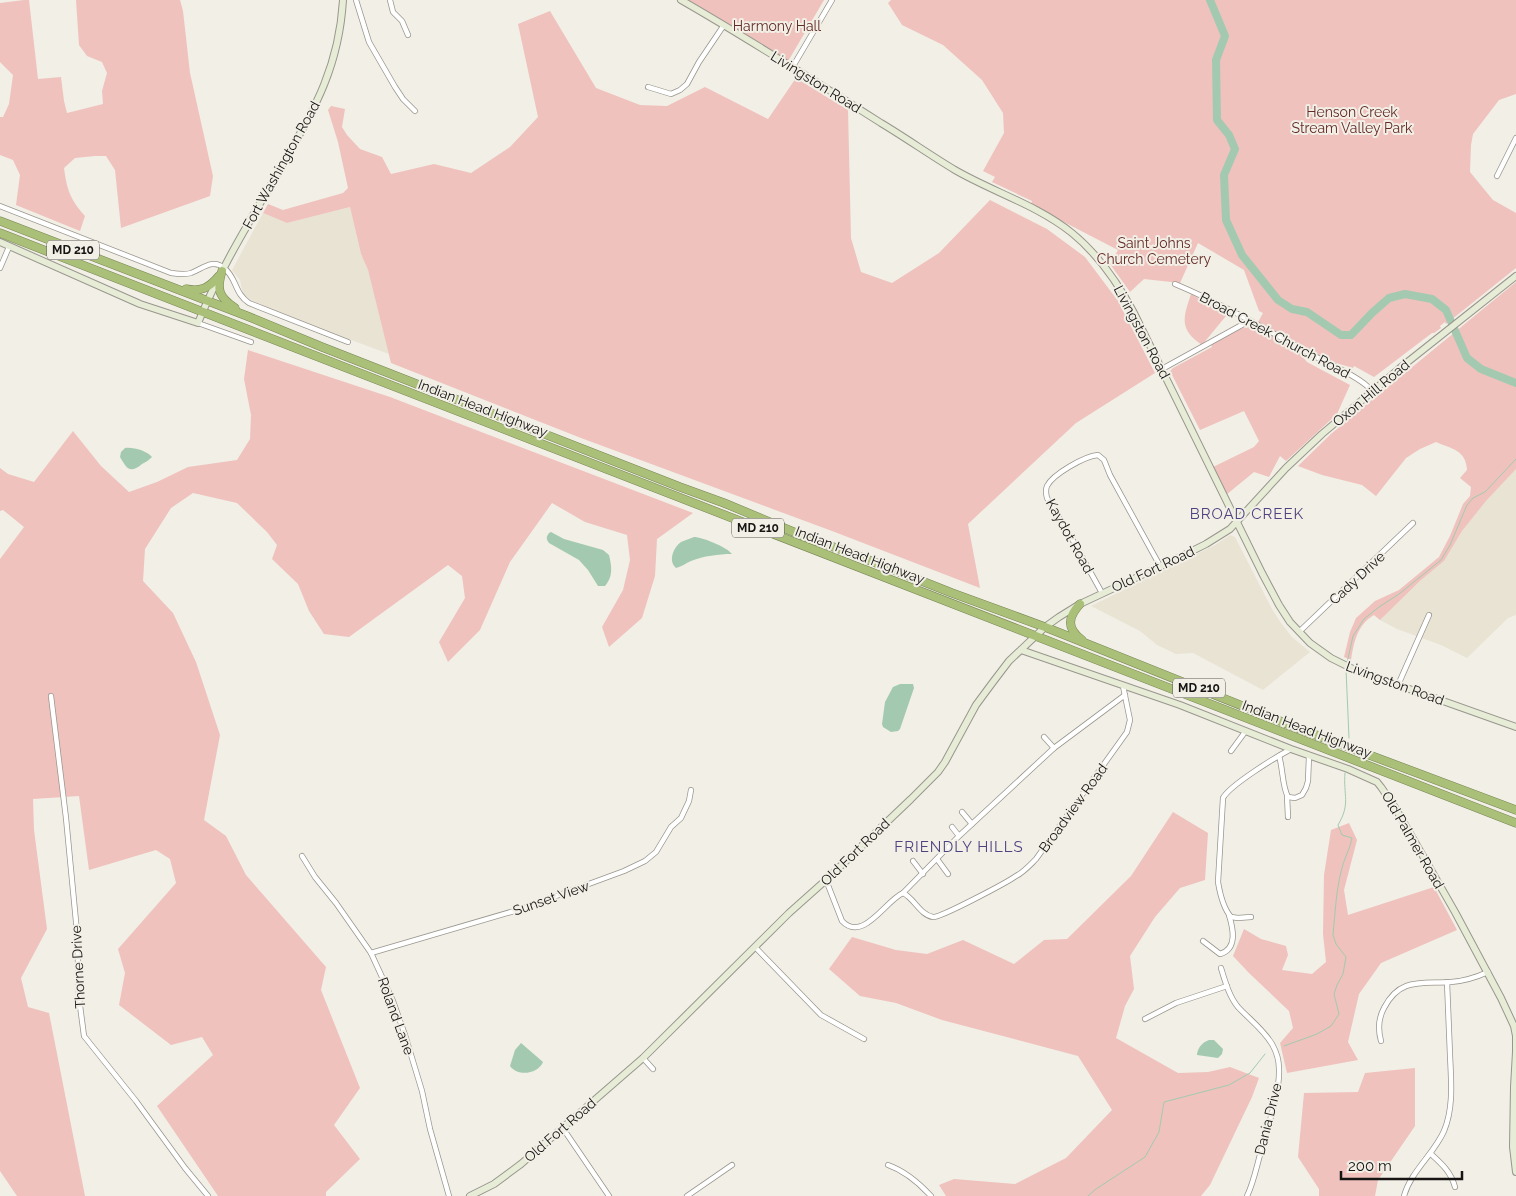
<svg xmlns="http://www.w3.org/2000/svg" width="1516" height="1196" viewBox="0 0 1516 1196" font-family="Raleway,sans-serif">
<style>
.built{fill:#e9e3d4}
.green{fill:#efc2bd}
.water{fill:#a3cab0}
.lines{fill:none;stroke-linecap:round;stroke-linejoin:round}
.stream{stroke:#a3cab0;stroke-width:1}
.river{stroke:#a3cab0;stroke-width:8}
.street-casing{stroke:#99968e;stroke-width:6}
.secondary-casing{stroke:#99968e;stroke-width:8}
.highway-casing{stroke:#768455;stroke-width:9}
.street{stroke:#fff;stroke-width:4.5}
.secondary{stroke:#e6ecd6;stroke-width:6}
.highway{stroke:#aac078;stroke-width:8}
.labels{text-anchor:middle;stroke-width:4;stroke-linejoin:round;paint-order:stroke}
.shield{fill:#f2efe6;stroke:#585652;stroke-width:1}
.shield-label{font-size:12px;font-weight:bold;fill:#161513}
.park-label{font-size:14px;fill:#642a26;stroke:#f2efe6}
.street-label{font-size:14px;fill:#161513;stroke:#f2efe6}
.neighbourhood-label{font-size:15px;letter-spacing:1px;fill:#4d4381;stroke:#f2efe6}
</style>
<rect width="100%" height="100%" fill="#f2efe6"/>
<g class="built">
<polygon points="350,207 361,254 368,270 389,354 281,314 248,298 243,294 240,280 232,270 263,213 287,223"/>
<polygon points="1516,469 1516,615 1508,618 1467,658 1441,645 1397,629 1380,620 1421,580 1444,561 1462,531 1486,501"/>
<polygon points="1230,535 1235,537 1272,609 1281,623 1292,637 1310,652 1263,690 1193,653 1176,654 1157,645 1140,631 1091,606 1215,545"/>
</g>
<g class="green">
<path d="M 24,0 L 29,0 L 38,79 L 61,77 L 64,101 L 67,113 L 103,104 L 102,91 L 107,73 L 102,62 L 87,56 L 79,45 L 76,0 L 180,0 L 183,11 L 190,73 L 213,176 L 210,196 L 121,228 L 115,170 L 106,156 L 95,156 L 75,158 L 64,168 C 67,190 70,199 85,216 L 80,231 L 16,205 L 20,175 L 13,160 L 0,155 L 0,117 L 3,117 L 9,104 L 13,75 L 0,62 L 0,3 Z"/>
<polygon points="683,0 824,0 787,63"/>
<polygon points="891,0 1516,0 1516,94 1499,100 1473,134 1471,145 1470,172 1493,200 1516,213 1516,268 1446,324 1445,322 1440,326 1441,328 1434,333 1432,333 1374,377 1354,366 1353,368 1329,361 1257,324 1263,313 1259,311 1244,270 1198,243 1180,283 1144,279 1130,292 1110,264 1118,250 1031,205 1032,201 992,182 995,177 983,171 1004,133 1003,113 982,80 943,45 902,25 888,3"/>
<polygon points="550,11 596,88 640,105 667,106 705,87 768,119 796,78 848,110 851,238 861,272 892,283 939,253 990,200 1047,229 1085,257 1118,301 1155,373 1076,423 968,524 980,588 832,531 581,438 391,363 368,270 361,254 350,207 287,223 263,213 268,204 283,210 343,193 348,188 338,142 328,110 331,106 345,109 342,127 347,135 360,149 382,157 391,174 434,164 471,173 510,147 538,117 518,24"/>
<path d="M 1516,282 L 1516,469 L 1486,501 L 1462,531 L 1444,561 L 1421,580 L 1380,620 L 1374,615 C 1357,625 1354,642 1351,660 L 1344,657 L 1350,632 L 1356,618 L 1375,601 L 1399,590 L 1439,557 L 1450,536 L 1463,504 L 1470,496 L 1471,487 L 1460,478 L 1467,470 C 1466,450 1452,449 1436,442 L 1420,449 L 1406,458 L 1376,496 L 1362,485 L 1322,475 L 1298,466 L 1331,434 L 1361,409 Z"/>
<path d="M 1191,294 L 1225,314 L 1226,316 L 1202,345 C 1179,329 1183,318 1191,294 Z"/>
<path d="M 1250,327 L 1259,329 L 1302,352 L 1301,355 L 1307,362 L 1350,385 L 1337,414 L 1286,461 L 1280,456 L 1269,477 L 1254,472 L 1226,495 L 1213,467 L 1254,447 L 1259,441 L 1244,411 L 1200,430 L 1170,371 L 1173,368 L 1212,347 L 1211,344 C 1223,338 1236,328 1250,327 Z"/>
<polygon points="248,350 390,397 693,513 657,539 655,576 642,618 609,647 602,627 623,590 630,560 627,535 585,522 552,503 510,562 480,630 448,662 439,642 465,598 462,576 448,565 349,637 324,634 309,611 298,584 272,559 277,545 267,532 237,503 193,493 171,508 145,549 143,581 173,613 196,662 220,735 204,820 226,836 246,875 326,967 321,990 360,1088 334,1125 360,1159 326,1192 326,1196 218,1196 157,1106 213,1055 202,1037 171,1045 119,1005 125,973 118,949 176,883 170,859 156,850 89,870 79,796 33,799 34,830 47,929 21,978 28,1007 49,1013 85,1196 17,1196 0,1171 0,559 24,527 3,510 0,511 0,468 8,474 34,482 73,431 101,466 129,492 157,482 188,467 237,460 250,439 251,415 244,379"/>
<polygon points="1173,812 1208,833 1205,880 1180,888 1155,917 1130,956 1134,989 1125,1006 1116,1038 1178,1073 1208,1072 1230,1067 1259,1078 1252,1097 1210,1185 1201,1196 946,1196 939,1185 954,1179 1015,1184 1066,1158 1112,1110 1078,1056 942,1020 896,1003 860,996 829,969 852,937 896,950 927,954 963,940 1014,964 1044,940 1067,939 1131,876"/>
<polygon points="1349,823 1357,840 1344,890 1348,915 1434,887 1457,930 1381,963 1359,994 1348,1042 1358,1060 1287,1073 1280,1043 1293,1028 1289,1011 1249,973 1233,956 1244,929 1261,939 1286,946 1288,955 1282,970 1312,974 1326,962 1323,934 1324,875 1331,830"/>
<polygon points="1415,1068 1415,1126 1378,1180 1375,1196 1319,1196 1319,1189 1298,1157 1304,1093 1358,1092 1365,1073"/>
</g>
<g class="water">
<path d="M 125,448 C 134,447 147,451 152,457 C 149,460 146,462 142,464 C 130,474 127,469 120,457 L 121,452 Z"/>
<path d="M 551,532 L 564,539 L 603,550 L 609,555 C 612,567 613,577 605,586 L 598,586 L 588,570 L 579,560 L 549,543 C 546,539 546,537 549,533 Z"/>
<path d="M 694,537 C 702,537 727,547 732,554 C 718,554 704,556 691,561 C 686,563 681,567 676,568 C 668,561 673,548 681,542 C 685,540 690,539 694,537 Z"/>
<polygon points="900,684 913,684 914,688 900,729 898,731 891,732 883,727 882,724 885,702 893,687"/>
<path d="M 1209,1040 L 1214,1040 L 1223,1049 L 1222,1054 L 1218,1058 L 1197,1055 L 1197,1054 C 1198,1047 1203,1042 1209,1040 Z"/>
<path d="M 521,1043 L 543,1062 C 538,1074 518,1077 510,1066 L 515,1050 Z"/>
</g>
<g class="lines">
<g class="stream">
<polyline points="1347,663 1353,636 1364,619 1379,607 1399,594 1441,560 1450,545 1467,505 1473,498 1485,492 1516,459"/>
<polyline points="1346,669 1349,738"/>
<path d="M 1284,1046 L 1317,1034 L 1331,1026 L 1339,1014 L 1334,994 L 1337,985 L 1343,974 L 1346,957 L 1336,944 L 1333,935 C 1335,914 1336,892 1341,872 C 1343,860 1350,850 1352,838 L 1342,835 L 1338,825 C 1351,803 1343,796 1345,773"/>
<polyline points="1088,1196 1096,1189 1145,1157 1159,1132 1164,1102 1229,1085 1250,1073 1265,1054"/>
</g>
<polyline class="river" points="1210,0 1225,36 1216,60 1217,120 1229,135 1235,149 1224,175 1226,220 1242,255 1278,300 1292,309 1307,312 1341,335 1351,335 1372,313 1389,298 1405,294 1432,299 1446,310 1467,358 1481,369 1516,383"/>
<g class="street-casing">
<g id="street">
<polyline points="356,0 369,42 395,87 403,99 415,111"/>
<polyline points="390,0 393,12 402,21 408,35"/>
<polyline points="792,68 832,0"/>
<polyline points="648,87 671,94 680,90 687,84 699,62 724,25"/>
<polyline points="1497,176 1516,138"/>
<path d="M 0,206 L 171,273 C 178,274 185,275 191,273 C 202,269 213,258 224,268 C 237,278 234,293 249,303 L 348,342"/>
<polyline points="0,268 9,247"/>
<path d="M 1175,284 C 1225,305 1272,333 1320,359 C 1334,366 1363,379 1372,391"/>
<polyline points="198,323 251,342"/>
<polyline points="1162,369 1249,321"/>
<path d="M 1102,593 L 1071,537 L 1047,498 C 1046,493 1045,491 1047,486 C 1053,474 1085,456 1098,455 L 1104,460 L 1110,475 L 1160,566"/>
<polyline points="1299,632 1413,523"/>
<polyline points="1398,685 1429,615"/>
<polyline points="51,696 66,818 77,932 79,998 84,1036 136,1101 185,1168 208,1196"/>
<polyline points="1044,737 1054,748"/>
<polyline points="1231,751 1245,732"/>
<path d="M 1279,756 C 1283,768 1282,786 1288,797 L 1295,798 L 1302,795 L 1306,788 L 1308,781 L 1309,756"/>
<polyline points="1287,796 1288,817"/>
<polyline points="962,812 972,824"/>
<polyline points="952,827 959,836"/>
<polyline points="302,856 315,877 336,903 371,953 393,1001 405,1035 422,1091 430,1129 449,1196"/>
<polyline points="937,859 948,874"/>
<polyline points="913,861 923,874"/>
<path d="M 826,880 L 842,921 C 863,943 885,901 903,893 C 914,898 920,915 933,917 C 940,918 1006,883 1016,876 C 1024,872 1030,865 1036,859 L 1127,732 L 1130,720 L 1123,686"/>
<polyline points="903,893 959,836 1054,748 1125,695"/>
<path d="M 1251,917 L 1238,918 L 1231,917 C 1223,908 1220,894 1218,882 L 1223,798 C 1230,785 1276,757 1291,749"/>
<path d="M 1203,941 L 1220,954 C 1238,949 1233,928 1229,915"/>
<polyline points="755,947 821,1015 864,1039"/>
<polyline points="371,953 521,909 624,871 645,861 656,852 671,827 681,818 689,801 691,790"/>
<path d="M 1221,968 C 1225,981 1229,996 1238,1007 C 1249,1019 1263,1029 1272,1044 C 1276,1051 1279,1061 1279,1069 C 1280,1093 1268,1125 1262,1148 C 1257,1164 1254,1182 1247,1196"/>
<polyline points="1145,1019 1176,1003 1227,986"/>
<path d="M 1381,1041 C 1378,1030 1378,1019 1384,1008 C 1400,977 1422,984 1451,982 C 1464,981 1477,977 1488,972"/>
<polyline points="643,1058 653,1069"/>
<polyline points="562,1127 609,1196"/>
<path d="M 1431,1154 C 1442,1164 1451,1172 1455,1187"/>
<path d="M 888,1165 C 905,1171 919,1183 931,1196"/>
<polyline points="687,1196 732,1165"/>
<path d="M 1404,1196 C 1411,1171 1434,1154 1444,1131 C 1454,1107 1451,1080 1450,1055 C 1449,1031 1448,1007 1447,982"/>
</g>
</g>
<g class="secondary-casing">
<g id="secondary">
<path d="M 681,0 C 749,39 815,81 881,123 C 906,138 930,155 955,170 C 993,192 1037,205 1072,233 C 1099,255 1118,283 1134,313 L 1262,573 L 1279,605 L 1290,622 L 1310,643 L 1331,658 L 1353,669 L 1516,727"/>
<path d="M 0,242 L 140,304 L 198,323 C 221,266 254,215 284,162 C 316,106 339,66 343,0"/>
<polyline points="1021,650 1180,705 1291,749 1348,769 1377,782 1381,787 1396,809 1455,912 1501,998 1514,1026 1516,1036 1516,1052 1514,1087 1513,1147 1516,1172"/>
<polyline points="470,1196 494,1184 521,1164 643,1058 789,913 826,880 911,799 938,772 945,762 976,705 993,682 1009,661 1045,627 1059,617 1080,604 1176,559 1206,544 1230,529 1286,468 1322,434 1400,368 1516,276"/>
</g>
</g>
<g class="highway-casing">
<g id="highway">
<polyline points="0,221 247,316 322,347 680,487 724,503 813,540 851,553 952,593 1045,627 1300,729 1516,810"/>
<polyline points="0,233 1516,823"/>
<path d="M 222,271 C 216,290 219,297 235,308"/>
<path d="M 186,289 C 201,292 209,288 219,276"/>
<path d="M 1080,604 C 1068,617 1066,628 1082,640"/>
</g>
</g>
<use href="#street" class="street"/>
<use href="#secondary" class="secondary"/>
<use href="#highway" class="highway"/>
</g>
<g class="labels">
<g class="shield">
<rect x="47" y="240.5" width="52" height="19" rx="4"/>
<rect x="732" y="518.5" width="52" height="19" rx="4"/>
<rect x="1173" y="678.5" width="52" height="19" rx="4"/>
</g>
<g class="shield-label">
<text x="73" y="254">MD 210</text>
<text x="758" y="532">MD 210</text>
<text x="1199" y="692">MD 210</text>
</g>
<g class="park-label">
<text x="777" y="31">Harmony Hall</text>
<text x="1352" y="117">Henson Creek<tspan x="1352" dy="16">Stream Valley Park</tspan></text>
<text x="1154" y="248">Saint Johns<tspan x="1154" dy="16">Church Cemetery</tspan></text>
</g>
<g class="street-label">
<text transform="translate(816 82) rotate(32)" y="5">Livingston Road</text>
<text transform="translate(281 165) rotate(-61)" y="5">Fort Washington Road</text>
<text transform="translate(1142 332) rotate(62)" y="5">Livingston Road</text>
<text transform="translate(1275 335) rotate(28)" y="5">Broad Creek Church Road</text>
<text transform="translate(1371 393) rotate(-40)" y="5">Oxon Hill Road</text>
<text transform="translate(483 408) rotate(21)" y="5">Indian Head Highway</text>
<text transform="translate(1070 536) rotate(61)" y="5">Kaydot Road</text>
<text transform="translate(860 555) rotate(21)" y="5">Indian Head Highway</text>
<text transform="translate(1153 569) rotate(-25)" y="5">Old Fort Road</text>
<text transform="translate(1357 578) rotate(-43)" y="5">Cady Drive</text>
<text transform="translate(1395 683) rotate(20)" y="5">Livingston Road</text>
<text transform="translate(1307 729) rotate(21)" y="5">Indian Head Highway</text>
<text transform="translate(1073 808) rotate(-54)" y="5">Broadview Road</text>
<text transform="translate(1413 840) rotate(60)" y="5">Old Palmer Road</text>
<text transform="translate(855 852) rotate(-44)" y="5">Old Fort Road</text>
<text transform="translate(551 898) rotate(-19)" y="5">Sunset View</text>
<text transform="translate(78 967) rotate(-93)" y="5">Thorne Drive</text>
<text transform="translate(396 1016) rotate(70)" y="5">Roland Lane</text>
<text transform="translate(1268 1119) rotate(-76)" y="5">Dania Drive</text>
<text transform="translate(560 1130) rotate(-41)" y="5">Old Fort Road</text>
</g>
<g class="neighbourhood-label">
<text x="1247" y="519">BROAD CREEK</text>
<text x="959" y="852">FRIENDLY HILLS</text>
</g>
</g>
<path d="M1341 1171v8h121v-8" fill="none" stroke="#161513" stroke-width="2.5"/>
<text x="1348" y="1171" font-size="15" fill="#161513" stroke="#f2efe6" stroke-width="4" paint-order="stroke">200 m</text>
</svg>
